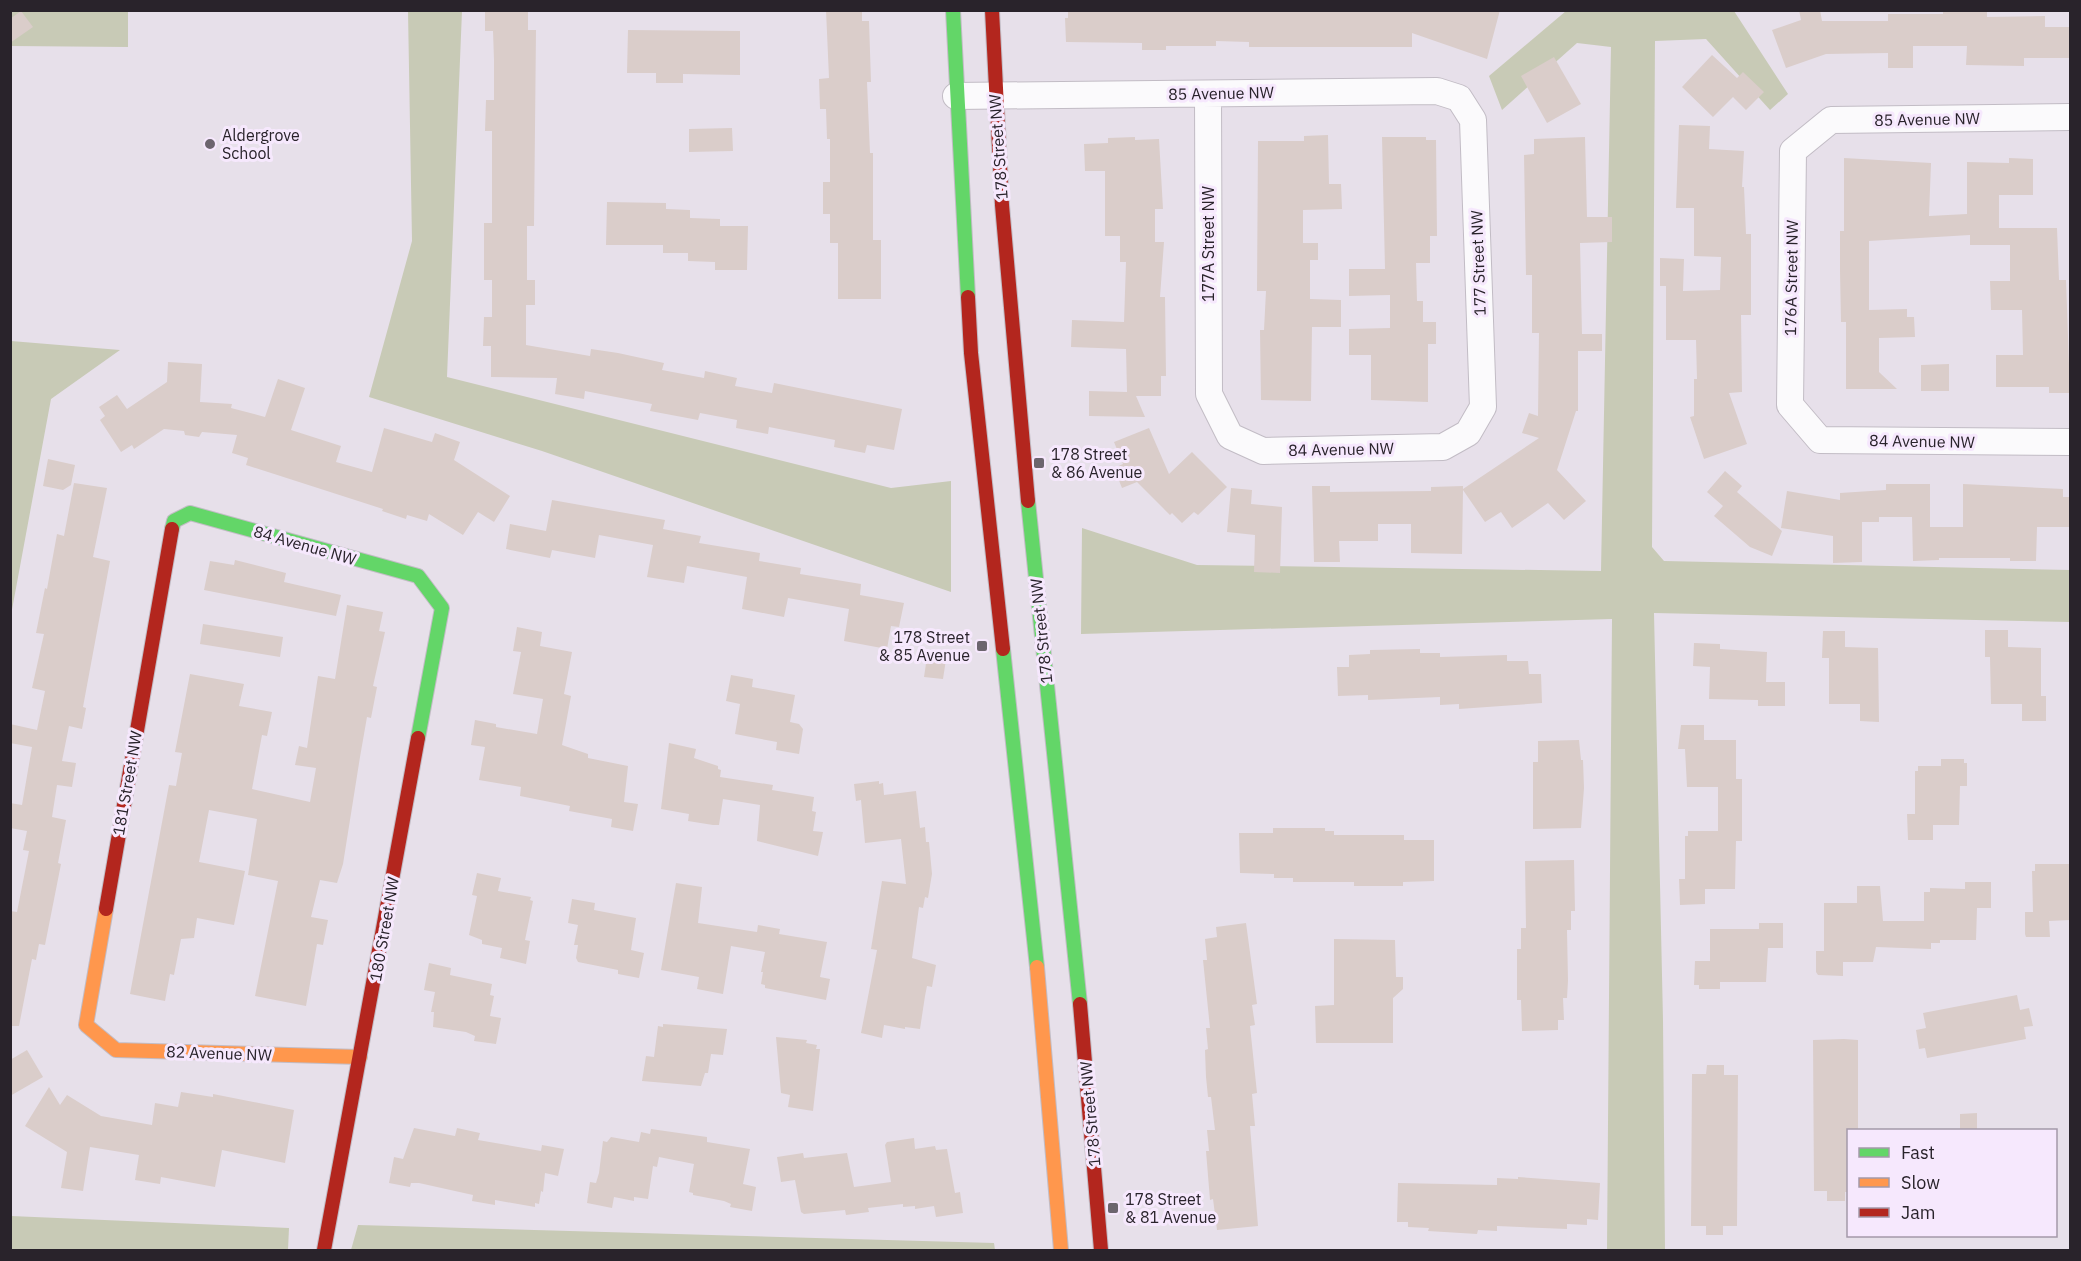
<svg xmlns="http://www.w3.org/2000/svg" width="2081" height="1261" viewBox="0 0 2081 1261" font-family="'IBM Plex Sans',sans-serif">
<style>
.green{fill:#c8cab6}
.building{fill:#dacdca}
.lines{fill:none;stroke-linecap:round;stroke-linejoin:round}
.street-casing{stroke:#c2bcc5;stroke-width:28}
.fast-casing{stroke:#c2bcc5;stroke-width:16}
.slow-casing{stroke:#c2bcc5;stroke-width:16}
.jam-casing{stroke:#c2bcc5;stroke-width:16}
.street{stroke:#fbfafc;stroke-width:26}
.fast{stroke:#63d668;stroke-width:14}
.slow{stroke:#ff974d;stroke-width:14}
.jam{stroke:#b3261e;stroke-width:14}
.poi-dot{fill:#6c656e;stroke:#f6e8fd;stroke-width:2}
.labels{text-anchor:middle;stroke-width:6;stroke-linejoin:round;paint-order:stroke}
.street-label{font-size:16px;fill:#29232b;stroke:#f6e8fd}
.poi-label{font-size:16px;fill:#29232b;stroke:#f6e8fd;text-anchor:start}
</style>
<rect width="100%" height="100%" fill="#e7e0ea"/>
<g class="green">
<polygon points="11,11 128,11 128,47 11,46"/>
<polygon points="408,11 462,11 447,377 891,488 951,481 951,592 542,451 369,397 412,241"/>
<polygon points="1566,11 1734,11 1788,94 1770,110 1706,39 1655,41 1652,547 1664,561 2070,570 2070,622 1654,613 1663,1020 1665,1250 1607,1250 1612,619 1081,634 1082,528 1197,565 1601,571 1611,47 1577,43 1502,110 1489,76"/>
<polygon points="11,341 120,350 51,399 11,615"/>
<polygon points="11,1216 289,1228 288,1250 11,1250"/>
<polygon points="358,1225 994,1243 995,1250 351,1250"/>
</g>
<g class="building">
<polygon points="485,10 528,10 528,30 536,30 534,226 527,226 527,280 535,280 535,305 526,305 526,345 590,356 591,349 618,353 664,363 662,370 704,378 705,371 737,378 735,386 772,393 774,383 902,409 894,450 867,445 865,453 834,447 835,440 769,427 768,434 736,428 737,420 700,413 698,420 650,411 652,404 585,391 584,399 555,394 557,378 491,377 491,346 483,346 484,317 492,317 492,280 484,280 484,223 492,223 492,131 485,131 486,100 494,100 494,60 493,31 485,31"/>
<polygon points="826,10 862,10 862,21 869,21 871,82 867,82 870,153 873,153 873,240 881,240 881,299 838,299 838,243 830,243 830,214 823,214 823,182 830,182 830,139 827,139 826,109 820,109 819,79 829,78"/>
<polygon points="1068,10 1228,12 1500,10 1487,59 1412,33 1412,47 1249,47 1249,42 1216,41 1216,46 1166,46 1166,50 1142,50 1142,43 1066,42 1065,18 1068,18"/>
<polygon points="1799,10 1820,10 1822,21 1888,21 1888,14 1943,14 1943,11 1963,10 1987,11 1987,17 2045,16 2045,27 2070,27 2070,58 2024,58 2024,66 1966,65 1967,46 1913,46 1913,68 1888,68 1888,53 1826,54 1786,68 1772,30 1801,20"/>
<polygon points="21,11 33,27 10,43 10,19"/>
<polygon points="628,30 740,31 740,75 683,74 683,83 656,83 656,73 627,73"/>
<polygon points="1712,55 1737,78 1743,72 1764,92 1746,110 1733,97 1713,117 1682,87"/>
<polygon points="1554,57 1581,104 1547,123 1521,76"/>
<polygon points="1679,125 1710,126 1709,149 1744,151 1742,187 1744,187 1746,234 1751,234 1751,315 1741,315 1742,392 1729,393 1747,444 1704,459 1690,417 1694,416 1694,379 1697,379 1696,340 1666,340 1666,286 1660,286 1660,258 1684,259 1683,291 1720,290 1721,257 1694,256 1694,208 1676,208"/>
<polygon points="732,128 733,151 689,152 689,129"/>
<polygon points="1328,135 1329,184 1341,184 1342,209 1303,210 1303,243 1318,243 1318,260 1310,260 1310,299 1341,300 1341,327 1312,327 1311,401 1261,400 1260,330 1264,330 1266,291 1257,291 1258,141 1304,141 1304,136"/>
<polygon points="1135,137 1135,140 1159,139 1163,209 1155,209 1155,242 1164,242 1160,297 1165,297 1166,376 1161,376 1161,396 1136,396 1145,417 1089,416 1089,391 1127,392 1126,349 1071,347 1072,320 1124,322 1126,262 1120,262 1120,236 1105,236 1105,171 1085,171 1084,144 1108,143 1108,138"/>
<polygon points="1382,137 1426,137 1426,140 1436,140 1437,236 1430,236 1430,263 1416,263 1417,301 1423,301 1423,322 1436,322 1436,344 1428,344 1428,402 1371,400 1371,355 1349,355 1349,329 1390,328 1390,295 1349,296 1349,269 1385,269"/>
<polygon points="1585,137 1587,217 1612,217 1612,242 1580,243 1582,334 1602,334 1602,351 1578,351 1578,411 1576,411 1557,470 1586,501 1564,520 1548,503 1512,528 1501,512 1485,522 1463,490 1462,554 1411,553 1411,524 1378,524 1378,541 1339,541 1340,562 1314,562 1312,486 1330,486 1330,492 1431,491 1431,487 1463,486 1463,489 1539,438 1522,433 1529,413 1538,416 1539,333 1532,333 1532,275 1526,275 1524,155 1534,154 1534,139"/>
<polygon points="1844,158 1931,163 1929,216 1967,214 1967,162 2009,163 2009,158 2033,159 2033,195 1999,195 1999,228 2057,228 2059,280 2066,280 2070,393 2049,393 2049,387 1996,387 1996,355 2023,355 2022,310 1991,310 1990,281 2010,281 2010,245 1970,245 1970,235 1869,241 1869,310 1907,309 1907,317 1914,317 1915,337 1879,338 1879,372 1897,389 1846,389 1846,322 1841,322 1840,271 1840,231 1844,231"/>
<polygon points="607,202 666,203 666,209 690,210 690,218 720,219 720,226 748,226 747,270 715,270 715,262 688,261 688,253 663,253 663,245 606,245"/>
<polygon points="168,362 202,364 200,402 232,404 231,408 265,417 278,379 305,388 291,430 341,446 336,462 372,472 384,428 432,442 435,433 460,442 454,460 510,496 494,522 478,512 463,535 429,514 427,521 407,515 406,519 382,511 383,509 246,465 248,458 232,453 237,435 202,432 199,437 185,435 184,431 164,429 134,449 132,445 121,452 100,420 105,416 99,407 117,395 127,409 167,382"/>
<polygon points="1949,364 1949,391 1921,391 1921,365"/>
<polygon points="1149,428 1169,474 1192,452 1227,487 1198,515 1194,512 1182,523 1172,513 1170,515 1137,482 1122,488 1114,468 1123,464 1114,442"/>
<polygon points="48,459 75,465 71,485 63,490 43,486"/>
<polygon points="1725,471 1742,486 1737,492 1782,531 1772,556 1750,547 1714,516 1723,506 1707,492"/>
<polygon points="74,483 107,488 93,557 110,561 83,707 86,708 82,729 69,726 62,761 76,763 72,787 57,785 52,817 66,820 58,863 61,864 45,945 39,944 36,960 32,959 19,1026 10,1026 10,911 17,912 29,851 23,850 27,831 10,828 10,803 22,805 32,747 10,743 10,724 37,730 45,691 32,688 44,634 36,633 45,588 47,589 57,534 64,536"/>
<polygon points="1886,484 1930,484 1930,527 1963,527 1963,484 2063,489 2063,497 2070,497 2070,527 2037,527 2036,561 2010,561 2010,558 1939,558 1939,560 1913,561 1912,517 1879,517 1879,522 1862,522 1862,562 1833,563 1833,536 1781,528 1787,491 1840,500 1840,493 1886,490"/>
<polygon points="1231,488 1252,490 1251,504 1282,507 1280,573 1254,572 1255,535 1227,532"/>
<polygon points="552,500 665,520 663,529 701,536 699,543 760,553 759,561 801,568 800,574 861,584 860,595 904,603 899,627 891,626 887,649 844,641 849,609 788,598 784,617 742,609 747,577 687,566 684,583 647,577 653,545 599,535 595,558 552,550 550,558 506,549 510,524 546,531"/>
<polygon points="235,560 286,573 284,582 341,595 336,616 204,590 210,561 234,565"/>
<polygon points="347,605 383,612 379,631 385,632 373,686 377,687 371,718 367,717 360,757 343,864 337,883 320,880 311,917 328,920 323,945 317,944 306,1006 255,996 278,881 248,875 257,819 209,810 199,862 245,871 234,925 197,918 194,938 181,939 174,975 170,974 165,1001 130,994 169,785 176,786 182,753 175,752 190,674 244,684 239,706 272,712 267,736 262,735 252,789 310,802 316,768 295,765 299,746 307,748 318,676 335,679"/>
<polygon points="203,624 283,637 280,657 200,644"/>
<polygon points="517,627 542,632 540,646 572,652 564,694 571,696 562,745 588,754 588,758 628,766 624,802 638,804 633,831 611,827 612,819 569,811 570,806 520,796 521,787 479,780 485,747 471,745 475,720 496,724 496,727 537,734 543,699 513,694 521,652 513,651"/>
<polygon points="1985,630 2008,630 2008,647 2041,648 2041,696 2046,696 2046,721 2022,721 2022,704 1991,704 1990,657 1985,657"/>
<polygon points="1823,631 1845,631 1845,647 1878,648 1879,722 1860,721 1860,704 1829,704 1829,658 1822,658"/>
<polygon points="1694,643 1720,644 1720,649 1767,652 1766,682 1785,682 1785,706 1758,706 1758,700 1709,699 1710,667 1693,666"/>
<polygon points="1420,649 1420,653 1440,653 1440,657 1507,655 1507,661 1528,661 1529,674 1541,674 1542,703 1459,709 1459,704 1440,705 1440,697 1368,700 1368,695 1338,696 1337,667 1349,667 1349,655 1370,654 1370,650"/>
<polygon points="928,650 947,653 943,679 924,677"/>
<polygon points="731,675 753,679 752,687 795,695 790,722 799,724 803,729 799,754 776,750 777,742 735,734 740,704 726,701"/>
<polygon points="1681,725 1704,725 1704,740 1736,740 1736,779 1742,779 1742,841 1736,841 1735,889 1705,889 1705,904 1680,905 1679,879 1685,879 1685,836 1688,836 1688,831 1718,831 1718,787 1687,787 1685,749 1678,749"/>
<polygon points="1579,740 1581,760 1583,760 1584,788 1581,828 1533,829 1533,762 1538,762 1538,741"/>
<polygon points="669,743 696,749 694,758 718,766 718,769 721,770 720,777 773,785 772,790 814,797 812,811 816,812 813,831 823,832 818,856 757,841 760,805 723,799 719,825 713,825 688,821 689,814 661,809"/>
<polygon points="1941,759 1964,759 1964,763 1967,763 1967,786 1960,786 1959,825 1933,825 1933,840 1908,840 1907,814 1915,814 1915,771 1918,771 1918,766 1941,766"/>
<polygon points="879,781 879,784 883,783 884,795 916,791 920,828 925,827 926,842 929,842 932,874 928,898 925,897 923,908 919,907 912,958 936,965 932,987 927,986 925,996 920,1029 905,1027 905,1029 884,1025 882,1038 861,1033 877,950 871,949 882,881 906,884 901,839 865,843 861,800 856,801 854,784"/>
<polygon points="1273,828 1325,828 1325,831 1334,831 1334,835 1404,835 1404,840 1434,840 1434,881 1403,882 1403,886 1354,886 1354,882 1293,882 1293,878 1274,878 1274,874 1240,873 1239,833 1273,833"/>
<polygon points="1574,860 1575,911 1571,911 1571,930 1567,930 1568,981 1567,998 1563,998 1564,1020 1558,1020 1558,1030 1522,1031 1521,1000 1517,1000 1517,949 1521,949 1521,928 1526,928 1525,861"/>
<polygon points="2035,864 2070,864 2070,920 2049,921 2050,937 2026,937 2025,934 2025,912 2033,912 2032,871 2035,871"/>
<polygon points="477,873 501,878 498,891 531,897 530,900 533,901 525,940 530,941 526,964 500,958 502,948 482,944 482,940 469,935 477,896 472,895"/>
<polygon points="1965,882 1991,882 1991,908 1977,908 1976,940 1940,940 1940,943 1931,943 1931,949 1876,947 1873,962 1843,962 1843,976 1818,975 1816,972 1816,951 1824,951 1824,903 1857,903 1857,886 1880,886 1883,921 1924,921 1924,892 1930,892 1930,888 1965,889"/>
<polygon points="676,883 702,887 698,923 757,932 758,925 780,929 779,934 827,942 820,977 830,979 826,1000 765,988 765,985 761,984 763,972 761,972 765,952 731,946 723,994 697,989 699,977 661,970"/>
<polygon points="572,899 595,903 594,910 636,918 631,950 644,953 639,978 618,974 618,970 578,962 576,958 578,945 574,945 578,925 568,923"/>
<polygon points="1246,923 1257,1004 1252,1005 1255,1025 1250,1026 1257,1093 1252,1094 1255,1126 1250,1126 1258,1226 1217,1230 1213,1199 1210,1200 1206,1151 1209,1151 1207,1130 1215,1130 1211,1097 1208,1097 1206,1077 1205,1050 1208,1049 1206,1028 1210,1028 1203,960 1207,960 1205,939 1217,937 1216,927"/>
<polygon points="1759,923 1783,923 1783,948 1768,948 1766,982 1720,982 1720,989 1699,989 1699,985 1694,985 1695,961 1710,961 1710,929 1759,929"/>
<polygon points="1334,939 1395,940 1396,977 1403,977 1403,989 1393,998 1393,1043 1316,1043 1315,1006 1334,1005"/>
<polygon points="429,963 451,968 450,975 492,984 490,995 494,996 490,1016 501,1018 496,1044 474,1041 475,1036 466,1032 433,1027 434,1012 431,1012 435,992 424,990"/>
<polygon points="2017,995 2020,1010 2029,1008 2033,1026 2024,1027 2026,1039 1927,1058 1925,1048 1919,1049 1916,1030 1926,1028 1923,1013"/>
<polygon points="663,1024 727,1029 723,1055 711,1054 708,1073 705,1073 701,1086 642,1081 646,1056 654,1057 658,1026 663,1027"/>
<polygon points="776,1037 807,1040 806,1043 817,1045 816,1049 820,1049 813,1111 788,1107 790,1095 781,1093"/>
<polygon points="1844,1039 1858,1040 1858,1131 1848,1131 1848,1192 1845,1192 1845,1201 1827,1201 1827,1191 1814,1191 1813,1040"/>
<polygon points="27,1050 43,1077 10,1096 10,1060"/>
<polygon points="1707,1065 1724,1065 1724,1075 1738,1075 1737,1226 1723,1226 1723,1235 1706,1235 1706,1226 1691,1226 1692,1074 1706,1074"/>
<polygon points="49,1087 60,1105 67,1095 101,1116 152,1125 155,1103 178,1107 181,1092 213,1097 213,1094 294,1110 285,1163 222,1150 215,1187 161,1177 160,1184 135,1180 139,1155 90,1147 83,1191 61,1188 67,1152 25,1126"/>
<polygon points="1977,1113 1977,1131 1960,1131 1960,1114"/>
<polygon points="414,1128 455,1136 457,1128 480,1133 478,1140 541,1151 542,1145 564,1149 558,1176 545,1173 543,1192 541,1191 539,1204 535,1203 535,1207 495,1200 495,1205 472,1201 473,1195 419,1183 411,1183 410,1187 389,1183 394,1157 403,1159"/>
<polygon points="651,1129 707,1137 707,1142 750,1149 743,1184 756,1187 752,1211 730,1207 731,1204 724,1201 693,1195 693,1193 689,1192 694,1164 659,1157 657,1167 653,1166 648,1199 634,1197 634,1201 614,1197 612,1208 587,1203 590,1182 596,1183 599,1173 603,1141 607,1142 611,1137 639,1142 641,1132 650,1134"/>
<polygon points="914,1138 915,1149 935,1146 936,1150 947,1149 955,1193 960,1192 963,1213 936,1217 934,1206 915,1209 915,1206 903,1207 903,1204 868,1208 869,1212 846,1215 845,1210 804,1214 801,1212 795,1180 781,1182 777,1157 803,1153 804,1158 847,1153 854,1187 891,1182 885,1145 887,1142"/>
<polygon points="1518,1177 1600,1183 1598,1220 1587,1219 1587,1225 1567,1224 1567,1229 1497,1226 1497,1231 1478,1230 1477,1234 1428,1231 1429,1228 1408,1227 1408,1222 1397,1222 1398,1183 1497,1185 1497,1178 1518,1179"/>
</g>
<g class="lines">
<g class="street-casing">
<g id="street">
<polyline points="956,96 1437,91 1459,98 1473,120 1483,407 1468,433 1443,447 1263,451 1230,436 1209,394 1208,94"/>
<polyline points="2070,117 1831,120 1793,151 1790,405 1820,440 2070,442"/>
</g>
</g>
<g class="fast-casing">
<g id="fast">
<polyline points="953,10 968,297"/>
<polyline points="1028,501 1080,1004"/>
<polyline points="172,529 174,521 190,513 418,576 442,608 418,738"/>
<polyline points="1003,649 1037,967"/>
</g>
</g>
<g class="slow-casing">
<g id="slow">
<polyline points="106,909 86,1025 116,1050 360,1057"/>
<polyline points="1037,967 1061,1250"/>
</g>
</g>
<g class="jam-casing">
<g id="jam">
<polyline points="992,10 1002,205 1028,501"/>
<polyline points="968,297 971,353 1003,649"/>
<polyline points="106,909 172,529"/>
<polyline points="1080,1004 1101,1250"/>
<polyline points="324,1250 418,738"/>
</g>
</g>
<use href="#street" class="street"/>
<use href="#fast" class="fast"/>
<use href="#slow" class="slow"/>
<use href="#jam" class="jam"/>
</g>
<g class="poi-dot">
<circle cx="210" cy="144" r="6"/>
<rect x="1033" y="457" width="12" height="12" rx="3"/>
<rect x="976" y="640" width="12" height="12" rx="3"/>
<rect x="1107" y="1202" width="12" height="12" rx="3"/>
</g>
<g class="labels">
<g class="street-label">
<text transform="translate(1221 93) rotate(-1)" y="6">85 Avenue NW</text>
<text transform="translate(1927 119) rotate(-1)" y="6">85 Avenue NW</text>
<text transform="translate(998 147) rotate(-94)" y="6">178 Street NW</text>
<text transform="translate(1208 244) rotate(-90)" y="6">177A Street NW</text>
<text transform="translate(1478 263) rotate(-92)" y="6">177 Street NW</text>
<text transform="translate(1791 278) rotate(-89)" y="6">176A Street NW</text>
<text transform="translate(1922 441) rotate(1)" y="6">84 Avenue NW</text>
<text transform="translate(1341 449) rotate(-1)" y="6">84 Avenue NW</text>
<text transform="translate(305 545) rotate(16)" y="6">84 Avenue NW</text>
<text transform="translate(1041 631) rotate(-96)" y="6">178 Street NW</text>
<text transform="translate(127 783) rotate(-80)" y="6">181 Street NW</text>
<text transform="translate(384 929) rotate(-80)" y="6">180 Street NW</text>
<text transform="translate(219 1053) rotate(2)" y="6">82 Avenue NW</text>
<text transform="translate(1090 1114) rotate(-95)" y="6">178 Street NW</text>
</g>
<g class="poi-label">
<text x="222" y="141">Aldergrove<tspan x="222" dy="18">School</tspan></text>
<text x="1051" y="460">178 Street<tspan x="1051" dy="18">&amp; 86 Avenue</tspan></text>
<text x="970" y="643" text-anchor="end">178 Street<tspan x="970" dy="18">&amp; 85 Avenue</tspan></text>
<text x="1125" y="1205">178 Street<tspan x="1125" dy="18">&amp; 81 Avenue</tspan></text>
</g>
</g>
<rect width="2081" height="1261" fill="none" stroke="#29232b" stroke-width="24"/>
<rect x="1847" y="1129" width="210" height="108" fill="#f6e8fd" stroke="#a499a9" stroke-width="1.5"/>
<rect x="1859" y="1148" width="30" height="9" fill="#63d668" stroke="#a499a9" stroke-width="1.5"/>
<text x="1901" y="1159" font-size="18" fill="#29232b">Fast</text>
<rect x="1859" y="1178" width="30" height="9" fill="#ff974d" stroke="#a499a9" stroke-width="1.5"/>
<text x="1901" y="1189" font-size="18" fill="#29232b">Slow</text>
<rect x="1859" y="1208" width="30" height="9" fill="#b3261e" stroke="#a499a9" stroke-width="1.5"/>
<text x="1901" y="1219" font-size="18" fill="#29232b">Jam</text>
</svg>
